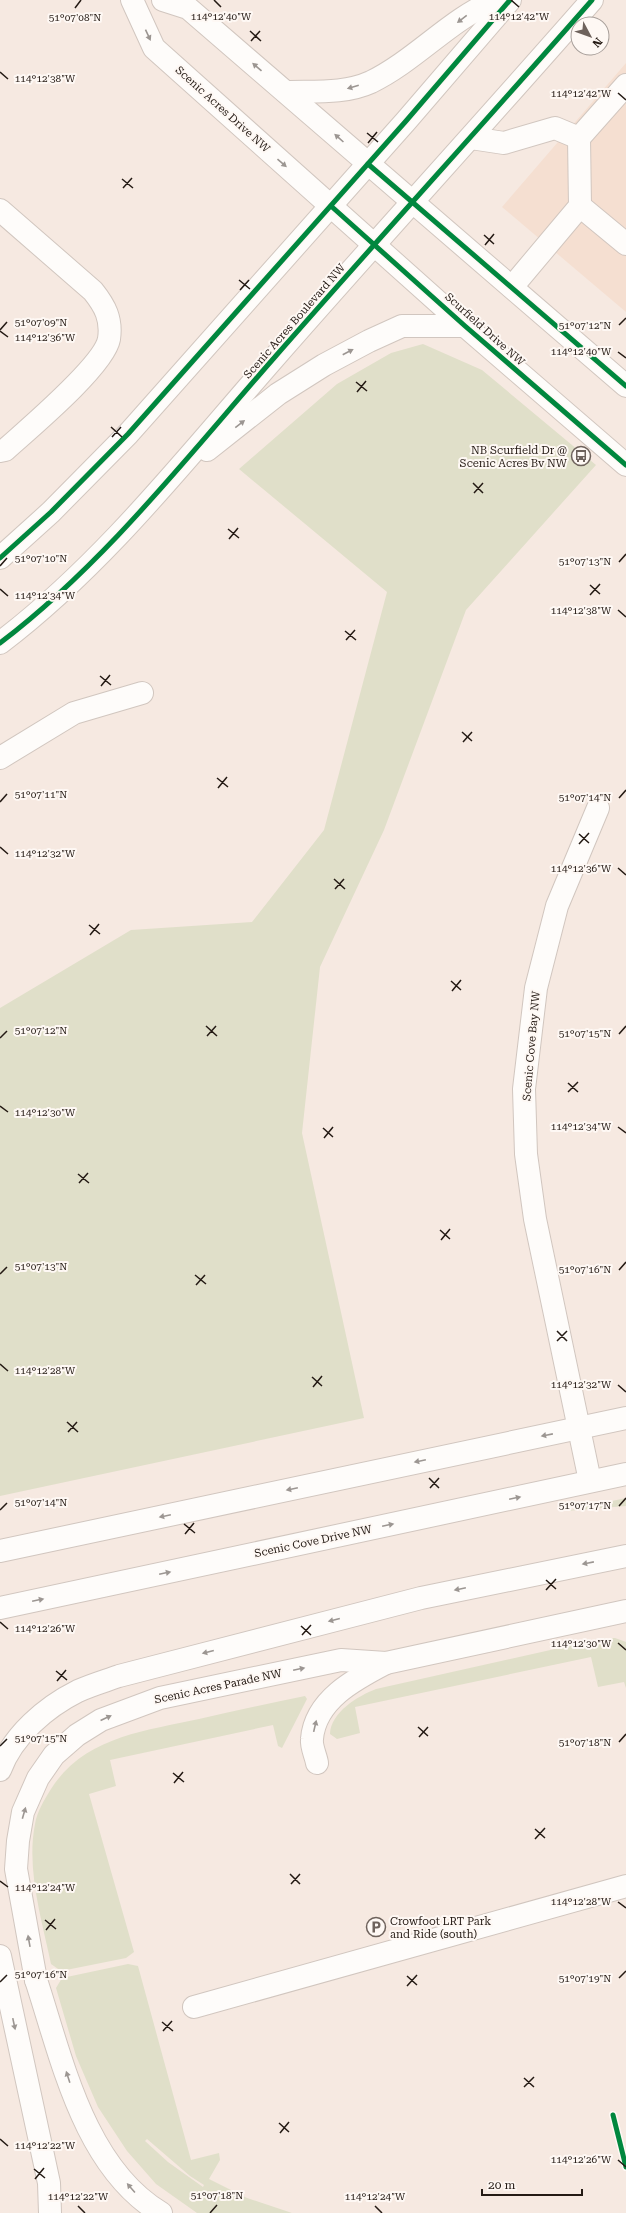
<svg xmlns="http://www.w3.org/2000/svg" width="626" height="2213" viewBox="0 0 626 2213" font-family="'Roboto Serif',serif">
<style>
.built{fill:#f5dfd1}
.green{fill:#e0dfc9;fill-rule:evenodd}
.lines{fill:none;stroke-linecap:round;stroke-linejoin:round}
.minor-casing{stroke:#d1c6bf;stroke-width:24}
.highway-casing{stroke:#d1c6bf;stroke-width:24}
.minor{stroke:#fefcfa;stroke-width:22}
.highway{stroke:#fefcfa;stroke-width:22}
.cycleway-casing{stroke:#fef8f4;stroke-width:8}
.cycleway{stroke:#00873e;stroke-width:5}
.oneway{fill:#9c9692}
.ticks{fill:none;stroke:#241a14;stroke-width:1.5}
.labels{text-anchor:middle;stroke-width:4;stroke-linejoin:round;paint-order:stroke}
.street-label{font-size:11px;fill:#241a14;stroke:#fef8f4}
.poi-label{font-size:11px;fill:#241a14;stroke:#fef8f4;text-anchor:end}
.ticks-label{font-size:10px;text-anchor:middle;fill:#241a14;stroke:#fef8f4;stroke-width:4;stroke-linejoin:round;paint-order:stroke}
</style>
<rect width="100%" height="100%" fill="#f6e9e1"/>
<polygon class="built" points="626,63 626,312 502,207"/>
<g class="green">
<polygon points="423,344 482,370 596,465 466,610 384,830 320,967 302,1133 364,1418 0,1496 0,1008 131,930 252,922 324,830 387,592 239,469 337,384 391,353"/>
<polygon points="626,1498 626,1506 566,1511"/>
<path d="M 604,1638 L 615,1638 L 626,1642 L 626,1688 L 624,1682 L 598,1687 L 591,1657 L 355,1707 L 360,1733 L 337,1739 L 330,1734 C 331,1712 358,1696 376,1689 Z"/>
<path d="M 305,1696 L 307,1699 L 282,1748 L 278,1746 L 273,1725 L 110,1760 L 116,1786 L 89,1794 L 134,1952 L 126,1958 L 61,1971 L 51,1964 C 42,1920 26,1870 35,1824 C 37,1812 44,1800 51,1789 C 84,1737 144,1731 199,1719 C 234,1711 270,1703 305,1696 Z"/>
<path d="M 128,1964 L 138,1966 L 191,2160 L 219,2153 L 220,2160 L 209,2179 L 247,2198 L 292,2213 L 197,2213 L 156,2184 L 127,2151 L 98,2107 L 76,2056 L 56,1988 L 62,1978 ZM 147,2139 L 190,2176 L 204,2185 L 203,2187 L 168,2162 L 145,2141 Z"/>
</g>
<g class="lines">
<g class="minor-casing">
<g id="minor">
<polyline points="132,0 154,48 465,326 626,465"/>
<polyline points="163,0 188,8 626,386"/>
<path d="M 286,92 C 314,91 345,94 371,82 C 416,60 450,19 496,0"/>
<polyline points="471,138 504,143 555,128 579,138"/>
<polyline points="580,206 626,244"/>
<path d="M 0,210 L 93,291 C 105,306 112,319 109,339 C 104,366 27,430 5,450 L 0,451"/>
<polyline points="512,287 580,206 579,138 626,85"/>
<polyline points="207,450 278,394 324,365 369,341 402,326 465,326"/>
<polyline points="0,558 51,512 128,434 406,121 510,0"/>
<path d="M 0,643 C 104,564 188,456 274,358 C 379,238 487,120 592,0"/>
<polyline points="0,758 74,713 142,693"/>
<polyline points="590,1481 535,1219 526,1154 524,1089 536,988 557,906 598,808"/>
<polyline points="0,1551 626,1418"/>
<polyline points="0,1608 626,1474"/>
<path d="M 317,1763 C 316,1756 311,1747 312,1739 C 315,1700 355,1679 386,1663"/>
<path d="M 0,1770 C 13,1735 46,1707 78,1691 C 91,1685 105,1681 119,1676 L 421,1598 L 626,1556"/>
<polyline points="0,1956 49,2183 50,2213"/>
<polyline points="36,1980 16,1869 18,1841 23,1812 38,1778 54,1755 77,1735 101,1720 160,1698 341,1660 386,1663 626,1611"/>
<polyline points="194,2007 626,1886"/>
</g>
</g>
<g class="highway-casing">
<path id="highway" d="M 36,1980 C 62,2059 84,2167 161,2213"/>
</g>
<use href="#minor" class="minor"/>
<use href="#highway" class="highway"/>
<g class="cycleway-casing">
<g id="cycleway">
<polyline points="368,164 626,386"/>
<polyline points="331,206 465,326 626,465"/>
<polyline points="0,558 51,512 128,434 406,121 510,0"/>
<path d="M 0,643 C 104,564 188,456 274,358 C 379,238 487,120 592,0"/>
<polyline points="613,2115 626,2167"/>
</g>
</g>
<use href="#cycleway" class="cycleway"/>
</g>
<defs><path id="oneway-solid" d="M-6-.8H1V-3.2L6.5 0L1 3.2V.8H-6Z"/></defs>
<g class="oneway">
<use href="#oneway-solid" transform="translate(462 19) rotate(142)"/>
<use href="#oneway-solid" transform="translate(148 35) rotate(65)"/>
<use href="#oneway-solid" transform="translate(257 67) rotate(-139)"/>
<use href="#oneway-solid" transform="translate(353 87) rotate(164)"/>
<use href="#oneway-solid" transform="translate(339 138) rotate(-138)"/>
<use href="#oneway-solid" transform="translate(282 163) rotate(41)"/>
<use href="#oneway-solid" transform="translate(348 352) rotate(-28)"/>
<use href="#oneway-solid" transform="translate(240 424) rotate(-38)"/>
<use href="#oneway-solid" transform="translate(547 1435) rotate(169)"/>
<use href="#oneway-solid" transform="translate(420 1461) rotate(168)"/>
<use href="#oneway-solid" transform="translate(292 1489) rotate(168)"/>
<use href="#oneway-solid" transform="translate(515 1498) rotate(-12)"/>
<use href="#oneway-solid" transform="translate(165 1516) rotate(168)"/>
<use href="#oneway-solid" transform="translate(388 1525) rotate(-12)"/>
<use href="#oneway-solid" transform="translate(588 1563) rotate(169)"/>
<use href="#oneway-solid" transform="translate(165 1573) rotate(-12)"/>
<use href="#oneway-solid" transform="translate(460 1589) rotate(168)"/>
<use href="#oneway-solid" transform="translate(38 1600) rotate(-12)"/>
<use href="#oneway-solid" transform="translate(334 1620) rotate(166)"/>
<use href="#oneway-solid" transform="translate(208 1652) rotate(166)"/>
<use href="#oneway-solid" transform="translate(299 1669) rotate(-12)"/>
<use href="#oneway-solid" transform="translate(106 1718) rotate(-25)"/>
<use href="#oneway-solid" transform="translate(315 1726) rotate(-77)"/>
<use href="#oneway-solid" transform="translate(24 1813) rotate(-74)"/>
<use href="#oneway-solid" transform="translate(29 1941) rotate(-100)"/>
<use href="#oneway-solid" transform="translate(14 2024) rotate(78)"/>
<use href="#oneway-solid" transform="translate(68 2077) rotate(-108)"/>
<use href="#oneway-solid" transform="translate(131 2188) rotate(-131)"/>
</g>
<path class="ticks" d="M 214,0 L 221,7M 511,0 L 519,7M 75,8 L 81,0M 250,31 L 261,41M 251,41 L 260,31M 0,72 L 8,79M 618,93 L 626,100M 367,133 L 378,142M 368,143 L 377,132M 122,179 L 133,188M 123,188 L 132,178M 484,235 L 494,244M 485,245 L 494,234M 239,280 L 250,289M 240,290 L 249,280M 619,325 L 626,318M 0,330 L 7,322M 0,331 L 8,337M 618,352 L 626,358M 356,382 L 367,391M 357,392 L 366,381M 111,427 L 122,437M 112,437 L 121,427M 473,483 L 483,493M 474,493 L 483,483M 228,529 L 239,538M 229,539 L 238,528M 619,562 L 626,554M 0,566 L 7,558M 590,585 L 600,594M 0,589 L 8,596M 590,595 L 600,584M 618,610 L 626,617M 345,631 L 356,640M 346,640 L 355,630M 100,676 L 111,685M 101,686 L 110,675M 462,732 L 472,741M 463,742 L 472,732M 217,778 L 228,787M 218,788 L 227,777M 619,798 L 626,790M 0,802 L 7,794M 579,834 L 589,843M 579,844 L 589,833M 0,847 L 8,854M 618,868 L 626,875M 334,879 L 345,889M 335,889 L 344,879M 89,925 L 100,934M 90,935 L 99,924M 451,981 L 461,990M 452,991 L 461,980M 206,1026 L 217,1036M 619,1034 L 626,1026M 207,1036 L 216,1026M 0,1038 L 7,1031M 568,1083 L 578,1092M 568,1092 L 578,1082M 0,1106 L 8,1112M 618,1127 L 626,1133M 323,1128 L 333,1137M 324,1138 L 333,1127M 78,1174 L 89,1183M 79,1183 L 88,1173M 440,1230 L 450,1239M 441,1240 L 450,1229M 619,1270 L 626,1262M 0,1274 L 7,1267M 195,1275 L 206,1284M 196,1285 L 205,1275M 557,1331 L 567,1341M 557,1341 L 567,1331M 0,1364 L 8,1371M 312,1377 L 322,1386M 618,1385 L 626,1392M 313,1387 L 322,1376M 67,1422 L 78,1432M 68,1432 L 77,1422M 429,1478 L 439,1488M 430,1488 L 439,1478M 619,1506 L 626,1498M 0,1510 L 7,1503M 184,1524 L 195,1533M 185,1534 L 194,1523M 546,1580 L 556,1589M 546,1590 L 556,1579M 0,1622 L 8,1629M 301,1626 L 311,1635M 302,1635 L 311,1625M 618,1643 L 626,1650M 56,1671 L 67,1680M 57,1681 L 66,1670M 418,1727 L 428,1736M 419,1737 L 428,1727M 619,1742 L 626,1734M 0,1746 L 7,1739M 173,1773 L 184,1782M 174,1783 L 183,1772M 535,1829 L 545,1838M 535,1839 L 545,1828M 290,1874 L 300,1884M 0,1881 L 8,1887M 291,1884 L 300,1874M 618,1902 L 626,1908M 45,1920 L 56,1929M 46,1930 L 55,1919M 407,1976 L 417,1985M 619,1978 L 626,1971M 0,1982 L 7,1975M 407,1986 L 417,1975M 162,2022 L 173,2031M 163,2031 L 172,2021M 524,2078 L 534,2087M 524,2087 L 534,2077M 279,2123 L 289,2132M 280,2133 L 289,2122M 0,2139 L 8,2146M 618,2160 L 626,2167M 34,2169 L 45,2178M 35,2179 L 44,2168M 78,2206 L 85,2213M 375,2206 L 382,2213M 210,2213 L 217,2205"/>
<defs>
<g id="bus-ring" transform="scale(1)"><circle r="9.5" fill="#fef8f4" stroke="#6e625c" stroke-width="1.5"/><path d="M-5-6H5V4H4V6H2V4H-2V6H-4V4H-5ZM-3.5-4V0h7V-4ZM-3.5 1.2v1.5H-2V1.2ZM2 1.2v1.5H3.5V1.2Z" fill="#6e625c"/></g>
<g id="parking-ring" transform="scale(1)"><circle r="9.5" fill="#fef8f4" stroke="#6e625c" stroke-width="1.5"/><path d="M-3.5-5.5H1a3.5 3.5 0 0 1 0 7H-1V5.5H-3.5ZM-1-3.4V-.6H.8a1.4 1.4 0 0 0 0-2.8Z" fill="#6e625c"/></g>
</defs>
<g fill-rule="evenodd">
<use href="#bus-ring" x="581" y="456"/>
<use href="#parking-ring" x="376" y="1927"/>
</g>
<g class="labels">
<g class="street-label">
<text transform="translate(223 109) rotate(42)" y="4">Scenic Acres Drive NW</text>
<text transform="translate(294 321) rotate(-49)" y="4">Scenic Acres Boulevard NW</text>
<text transform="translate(485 329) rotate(42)" y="4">Scurfield Drive NW</text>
<text transform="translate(531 1046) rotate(-85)" y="4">Scenic Cove Bay NW</text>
<text transform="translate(313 1541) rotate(-12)" y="4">Scenic Cove Drive NW</text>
<text transform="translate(218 1686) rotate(-12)" y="4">Scenic Acres Parade NW</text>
</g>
<g class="poi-label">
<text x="567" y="454">NB Scurfield Dr @<tspan x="567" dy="13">Scenic Acres Bv NW</tspan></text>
<text x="390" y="1925" text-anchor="start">Crowfoot LRT Park<tspan x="390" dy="13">and Ride (south)</tspan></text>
</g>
</g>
<g class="ticks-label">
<text x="221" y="20">114°12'40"W</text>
<text x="519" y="20">114°12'42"W</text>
<text x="75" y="21">51°07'08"N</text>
<text x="45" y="82">114°12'38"W</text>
<text x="581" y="97">114°12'42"W</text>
<text x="41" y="326">51°07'09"N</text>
<text x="585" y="329">51°07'12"N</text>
<text x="45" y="341">114°12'36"W</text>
<text x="581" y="355">114°12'40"W</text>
<text x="41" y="562">51°07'10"N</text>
<text x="585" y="565">51°07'13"N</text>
<text x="45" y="599">114°12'34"W</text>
<text x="581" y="614">114°12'38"W</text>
<text x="41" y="798">51°07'11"N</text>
<text x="585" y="801">51°07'14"N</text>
<text x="45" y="857">114°12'32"W</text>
<text x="581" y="872">114°12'36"W</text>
<text x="41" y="1034">51°07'12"N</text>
<text x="585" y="1037">51°07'15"N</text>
<text x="45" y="1116">114°12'30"W</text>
<text x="581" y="1130">114°12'34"W</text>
<text x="41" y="1270">51°07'13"N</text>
<text x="585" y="1273">51°07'16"N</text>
<text x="45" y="1374">114°12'28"W</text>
<text x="581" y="1388">114°12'32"W</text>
<text x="41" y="1506">51°07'14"N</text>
<text x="585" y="1509">51°07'17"N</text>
<text x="45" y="1632">114°12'26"W</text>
<text x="581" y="1647">114°12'30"W</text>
<text x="41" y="1742">51°07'15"N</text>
<text x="585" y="1746">51°07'18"N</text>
<text x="45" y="1891">114°12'24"W</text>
<text x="581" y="1905">114°12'28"W</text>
<text x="41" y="1978">51°07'16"N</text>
<text x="585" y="1982">51°07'19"N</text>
<text x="45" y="2149">114°12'22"W</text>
<text x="581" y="2163">114°12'26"W</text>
<text x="217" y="2199">51°07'18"N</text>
<text x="78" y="2200">114°12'22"W</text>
<text x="375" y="2200">114°12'24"W</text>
</g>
<g transform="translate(590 36) rotate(131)"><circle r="19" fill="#fef8f4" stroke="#a79f9a"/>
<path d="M0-3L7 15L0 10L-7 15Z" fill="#6e625c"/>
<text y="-6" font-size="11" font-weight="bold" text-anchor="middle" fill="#241a14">N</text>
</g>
<path d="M482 2189v6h100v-6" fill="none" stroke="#241a14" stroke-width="2"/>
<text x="488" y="2189" font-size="12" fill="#241a14" stroke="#fef8f4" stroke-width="3" paint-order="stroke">20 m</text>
</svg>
